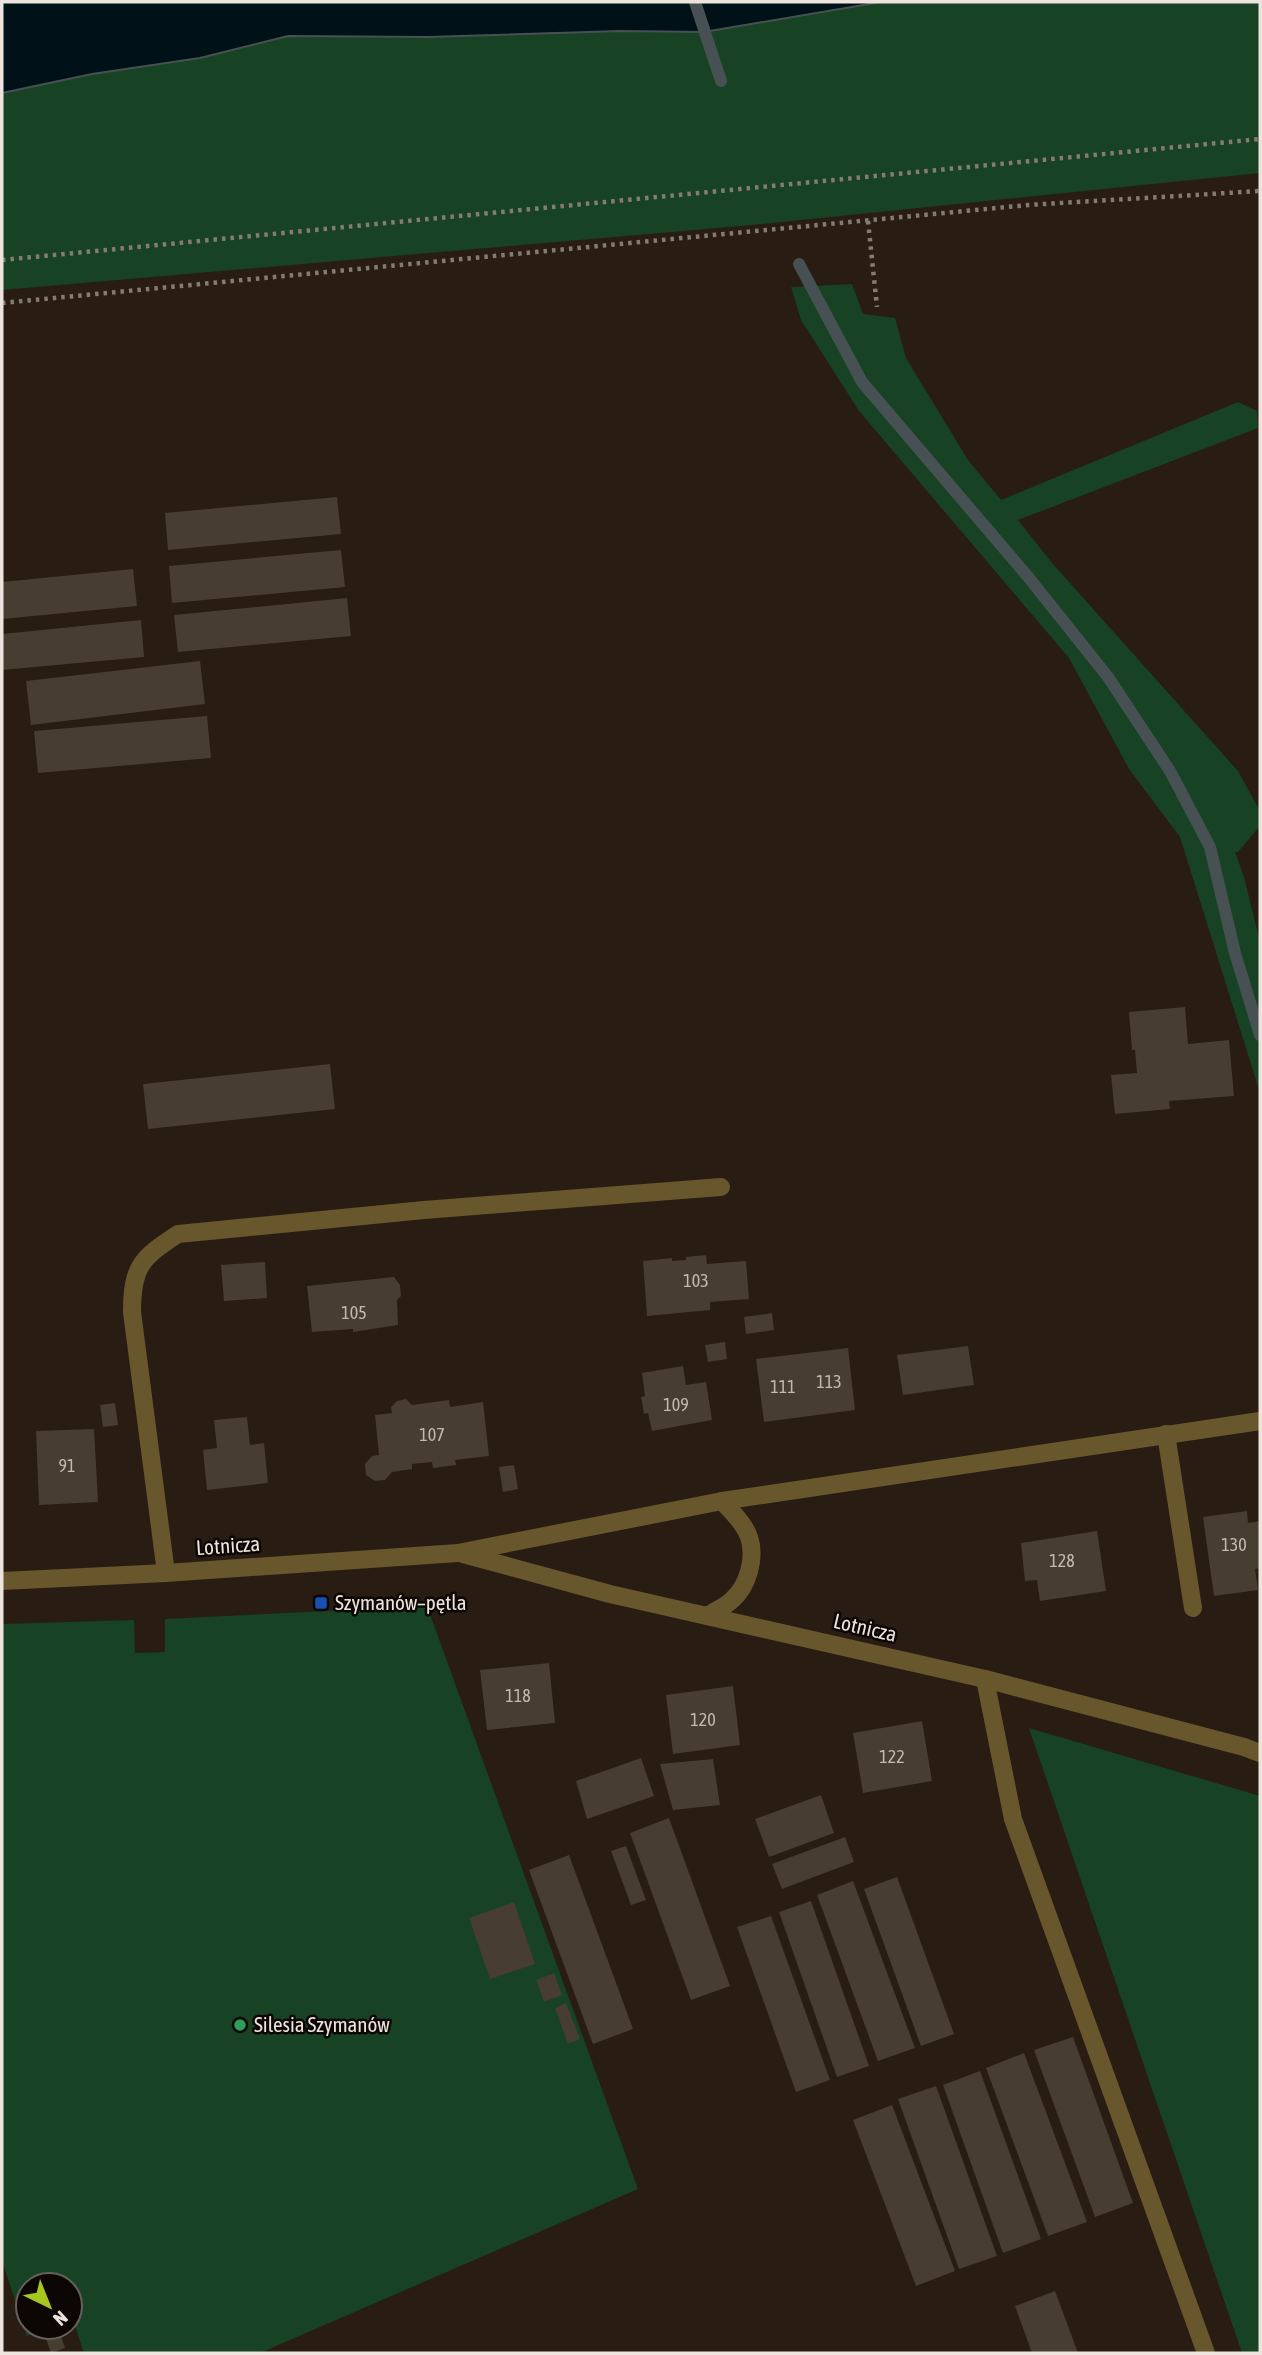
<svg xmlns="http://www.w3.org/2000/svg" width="1262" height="2355" viewBox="0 0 1262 2355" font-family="'Asap Condensed',sans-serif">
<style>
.green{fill:#174223}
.water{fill:#001217;stroke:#475153;stroke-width:2}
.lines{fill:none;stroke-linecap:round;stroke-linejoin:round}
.stream{stroke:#475153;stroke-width:12}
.building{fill:#473d30}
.path{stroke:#867b73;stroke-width:4.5;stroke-dasharray:3.5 5;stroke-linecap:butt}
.minor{stroke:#68562c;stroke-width:18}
.transit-dot{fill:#1a4fb4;stroke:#0c0705;stroke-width:2.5}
.leisure-dot{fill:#2e9e5b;stroke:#0c0705;stroke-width:2.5}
.labels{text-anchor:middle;stroke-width:5;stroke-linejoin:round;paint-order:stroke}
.number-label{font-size:18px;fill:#c4bab2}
.street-label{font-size:21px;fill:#ede4de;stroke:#0c0705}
.poi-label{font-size:21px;fill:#ede4de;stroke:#0c0705;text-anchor:start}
</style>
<rect width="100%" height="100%" fill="#281c13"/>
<g class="green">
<polygon points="881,2 1260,2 1260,173 752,225 2,290 2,93 92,74 200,58 288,36 428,37 620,31 704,32"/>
<polygon points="852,284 863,314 895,318 906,358 968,460 1001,500 1238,402 1257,411 1258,428 1018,520 1052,563 1238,771 1260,811 1260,826 1238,852 1235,852 1244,877 1260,942 1260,1093 1180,837 1129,769 1069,658 859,411 801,320 791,287"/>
<polygon points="427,1606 638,2189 260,2353 84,2353 73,2320 70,2320 70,2285 28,2285 28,2327 51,2327 27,2336 2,2261 2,1624 134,1620 135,1653 165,1652 165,1619"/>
<polygon points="1029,1728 1260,1796 1260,2353 1242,2353"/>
</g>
<polygon class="water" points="2,2 881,2 704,32 620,31 428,37 288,36 200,58 92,74 2,93"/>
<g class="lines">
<g class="stream">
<polyline points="695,2 721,81"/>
<polyline points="799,264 862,382 1029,578 1108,677 1170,771 1210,847 1235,953 1260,1035"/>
</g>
</g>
<g class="building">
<polygon points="337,497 341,534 168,550 165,513"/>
<polygon points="341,550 345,587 172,603 169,566"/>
<polygon points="133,569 137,606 2,619 2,582"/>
<polygon points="347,598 351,636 178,652 174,615"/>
<polygon points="141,620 144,657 2,670 2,634"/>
<polygon points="200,661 205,704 31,725 26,681"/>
<polygon points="207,716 211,758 38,773 34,731"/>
<polygon points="1185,1007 1188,1044 1229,1040 1234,1096 1169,1101 1170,1109 1115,1114 1111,1075 1137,1073 1135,1050 1132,1050 1129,1012"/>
<polygon points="330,1064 335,1109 148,1129 143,1084"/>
<polygon points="706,1255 707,1264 746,1261 749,1299 710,1302 710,1310 647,1316 643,1261 672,1258 672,1261 686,1260 686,1257"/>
<polygon points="265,1262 267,1298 224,1301 221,1265"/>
<polygon points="394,1277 400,1285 401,1296 397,1300 398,1325 353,1332 353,1329 312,1332 307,1286"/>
<polygon points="772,1313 774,1330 746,1334 744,1317"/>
<polygon points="725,1342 727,1359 708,1362 705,1345"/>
<polygon points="968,1346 974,1385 903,1395 897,1355"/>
<polygon points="848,1348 855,1410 764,1422 756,1359"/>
<polygon points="683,1366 686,1385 706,1382 712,1420 652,1431 648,1413 644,1414 641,1397 645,1396 642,1373"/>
<polygon points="406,1399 412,1405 449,1400 450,1407 483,1402 489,1456 455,1460 456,1465 433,1468 432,1462 412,1464 412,1469 392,1472 385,1480 375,1481 366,1475 365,1464 372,1456 379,1455 375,1415 392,1413 391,1407 397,1401"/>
<polygon points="115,1403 118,1425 103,1427 100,1405"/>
<polygon points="247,1417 250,1445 264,1443 268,1483 207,1490 203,1450 217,1448 214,1420"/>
<polygon points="94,1429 98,1502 39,1505 36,1431"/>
<polygon points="514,1465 518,1489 503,1492 499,1467"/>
<polygon points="1247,1511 1248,1523 1260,1521 1260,1568 1255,1569 1258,1590 1214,1596 1203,1517"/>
<polygon points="1097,1531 1106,1591 1040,1601 1037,1580 1025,1581 1021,1543"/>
<polygon points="549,1663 555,1723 487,1730 480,1670"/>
<polygon points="733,1686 740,1745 673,1754 666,1695"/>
<polygon points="922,1721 932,1781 863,1793 853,1733"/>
<polygon points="641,1758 654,1796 587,1819 576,1781"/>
<polygon points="713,1759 720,1805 673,1810 660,1764"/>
<polygon points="821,1795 834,1833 769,1857 755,1819"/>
<polygon points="669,1818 730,1986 691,2000 630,1833"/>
<polygon points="845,1837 854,1862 782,1889 772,1864"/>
<polygon points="626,1846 646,1900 631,1905 611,1851"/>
<polygon points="569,1855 633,2029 593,2044 529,1870"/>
<polygon points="897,1877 954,2034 921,2046 864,1889"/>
<polygon points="853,1881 915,2048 878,2061 817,1895"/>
<polygon points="811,1901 869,2066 837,2077 779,1912"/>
<polygon points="514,1902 535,1964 490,1979 469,1918"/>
<polygon points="771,1916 830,2080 796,2092 737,1927"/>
<polygon points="554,1973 562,1995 544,2002 536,1980"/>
<polygon points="566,2003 580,2039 568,2044 555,2008"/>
<polygon points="1073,2037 1133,2203 1095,2217 1034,2050"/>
<polygon points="1024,2053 1087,2222 1048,2236 986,2068"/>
<polygon points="980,2071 1041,2239 1003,2253 943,2085"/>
<polygon points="936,2086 997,2256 959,2269 898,2099"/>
<polygon points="892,2105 955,2271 916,2286 853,2120"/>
<polygon points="1055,2291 1078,2353 1032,2353 1015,2306"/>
<polygon points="59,2331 65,2348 51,2353 45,2336"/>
</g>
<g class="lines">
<g class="path">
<polyline points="868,221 877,307"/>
<polyline points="2,260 1260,139"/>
<polyline points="2,303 1028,205 1260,191"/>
</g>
<g class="minor">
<polyline points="1166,1434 1193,1608"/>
<polyline points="463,1554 610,1594 985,1679 1244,1747 1260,1753"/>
<path d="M 166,1573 L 132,1312 C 132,1267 141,1258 178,1234 L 424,1210 L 721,1187"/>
<polyline points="2,1581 166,1573 458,1553 722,1501 1260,1421"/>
<path d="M 709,1615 C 716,1610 726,1606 732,1600 C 748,1586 756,1558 749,1537 C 744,1523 732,1512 722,1501"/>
<polyline points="985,1679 1013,1819 1206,2353"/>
</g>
</g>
<rect class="transit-dot" x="314" y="1596" width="14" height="14" rx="3.5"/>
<circle class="leisure-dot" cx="240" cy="2025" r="7"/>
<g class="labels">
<g class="number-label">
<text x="696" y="1287">103</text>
<text x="354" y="1319">105</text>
<text x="829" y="1388">113</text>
<text x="783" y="1393">111</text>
<text x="676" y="1411">109</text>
<text x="432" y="1441">107</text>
<text x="67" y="1472">91</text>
<text x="1234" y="1551">130</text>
<text x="1062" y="1567">128</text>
<text x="518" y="1702">118</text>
<text x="703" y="1726">120</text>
<text x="892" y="1763">122</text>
</g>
<g class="street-label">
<text transform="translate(228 1546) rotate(-4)" y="7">Lotnicza</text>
<text transform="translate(865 1628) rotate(13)" y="7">Lotnicza</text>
</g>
<g class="poi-label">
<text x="335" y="1610">Szymanów–pętla</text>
<text x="254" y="2032">Silesia Szymanów</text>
</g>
</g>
<rect width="1262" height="2355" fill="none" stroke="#ede4de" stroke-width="7"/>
<g transform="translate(49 2306) rotate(137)"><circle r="33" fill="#0c0705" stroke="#665f5c" stroke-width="2"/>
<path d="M0-5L12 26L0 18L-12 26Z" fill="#a7c71e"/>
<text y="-10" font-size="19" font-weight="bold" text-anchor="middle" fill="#ede4de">N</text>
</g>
</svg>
